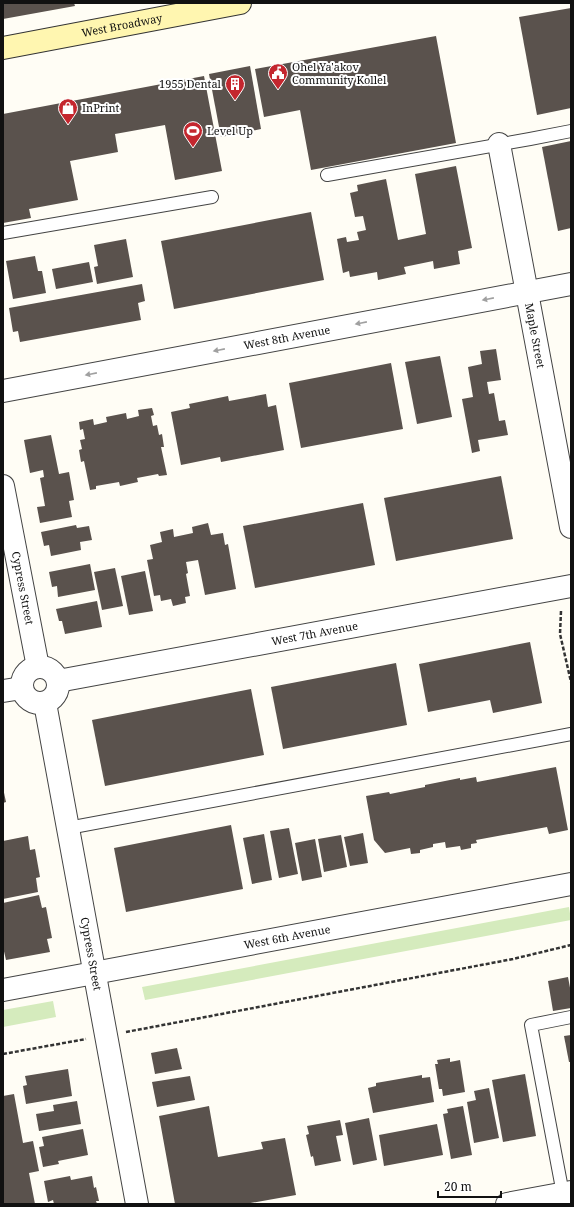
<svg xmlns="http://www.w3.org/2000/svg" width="574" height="1207" viewBox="0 0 574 1207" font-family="'Noto Serif',serif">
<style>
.green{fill:#d5ebbd}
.building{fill:#5a524d}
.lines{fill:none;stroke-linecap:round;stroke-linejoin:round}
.service-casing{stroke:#444;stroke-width:14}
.minor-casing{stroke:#444;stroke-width:24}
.secondary-casing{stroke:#333;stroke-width:24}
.path{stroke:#333;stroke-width:2.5;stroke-dasharray:4 2;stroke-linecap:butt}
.service{stroke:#fff;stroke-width:12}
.minor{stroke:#fff;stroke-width:22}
.secondary{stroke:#fff6b0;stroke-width:22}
.oneway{fill:#a0a0a0}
.labels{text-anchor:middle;stroke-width:4;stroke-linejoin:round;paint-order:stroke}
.street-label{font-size:11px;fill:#111;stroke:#fff}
.poi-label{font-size:11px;fill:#111;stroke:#fff;text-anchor:start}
</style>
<rect width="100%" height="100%" fill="#fffdf5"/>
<g class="green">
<polygon points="569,907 571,920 145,1000 142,987"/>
<polygon points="53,1001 56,1017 3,1027 3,1010"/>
</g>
<g class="building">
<polygon points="3,3 74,3 75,6 3,19"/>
<polygon points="571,8 571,108 537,115 519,17"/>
<polygon points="436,36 456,143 311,170 300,110 264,117 255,69"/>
<polygon points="250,66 261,129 221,137 209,74"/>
<polygon points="204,76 222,171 175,180 165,125 115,134 118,152 70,161 78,200 29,209 31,218 3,223 3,114"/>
<polygon points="571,141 571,228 558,231 542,147"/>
<polygon points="456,166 472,248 458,251 460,264 434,269 433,261 404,267 406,274 378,280 377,272 350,277 349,271 343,273 337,239 346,237 347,242 359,240 357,232 366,230 363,216 355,217 350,193 358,191 357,185 386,179 398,240 426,234 415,174"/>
<polygon points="311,212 324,280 174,309 161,241"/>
<polygon points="126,239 133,277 97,284 94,267 98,266 94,245"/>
<polygon points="35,256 38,271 42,271 46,293 13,299 6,261"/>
<polygon points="89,262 93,282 56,289 52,269"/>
<polygon points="142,284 145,301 138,303 141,320 20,342 18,331 13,332 9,308"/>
<polygon points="496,349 501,380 487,382 489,394 494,393 499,421 505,420 508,435 478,440 480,451 472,453 462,399 473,397 468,367 482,364 480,351"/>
<polygon points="440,356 452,417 417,424 405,362"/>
<polygon points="391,363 403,429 301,448 289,383"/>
<polygon points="266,394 268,407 276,405 284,450 221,462 220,457 181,465 171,412 190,408 189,404 228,396 229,401"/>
<polygon points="152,408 154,415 151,416 153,426 157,425 159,435 162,434 164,447 161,447 167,475 159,476 158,474 137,478 138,482 120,486 119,482 96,486 96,489 90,490 84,461 81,462 79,450 82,449 80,440 85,439 83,429 80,430 79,422 93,419 94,425 107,422 106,417 126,413 127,419 139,416 138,410"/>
<polygon points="51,435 59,474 69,472 74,500 69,501 72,517 40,523 37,507 45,506 40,478 44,477 43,470 30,473 24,440"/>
<polygon points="501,476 513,539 396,561 384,498"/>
<polygon points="363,503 375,565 255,588 243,526"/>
<polygon points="208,523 211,535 223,533 225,545 228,544 236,589 205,595 198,560 186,562 188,573 186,574 190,596 185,597 186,603 173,606 171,599 161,601 160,595 154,596 147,560 153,559 150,545 162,542 160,532 173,529 174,537 193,533 192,527"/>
<polygon points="76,525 77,528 89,526 92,540 80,542 81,550 51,556 49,545 44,546 41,532"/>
<polygon points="90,564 95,590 58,597 57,586 52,587 49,572"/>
<polygon points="115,568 123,606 102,610 94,572"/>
<polygon points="145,571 153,611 129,615 121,576"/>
<polygon points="97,601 102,627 65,634 62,621 59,621 56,609"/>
<polygon points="530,642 542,703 493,713 490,700 428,712 419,664"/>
<polygon points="396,663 407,725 283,749 271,687"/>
<polygon points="251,689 264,755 105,786 92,720"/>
<polygon points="556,767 568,830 549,834 547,827 476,840 477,843 471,844 471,848 461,850 460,846 446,848 445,842 433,844 433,847 420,850 420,853 411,854 410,848 385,853 374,840 366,796 389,792 390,794 425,787 425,785 460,778 460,780 476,777 477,782"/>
<polygon points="3,788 6,802 3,803"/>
<polygon points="231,825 243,889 126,912 114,848"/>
<polygon points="289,828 298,874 279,878 270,831"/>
<polygon points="363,833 368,863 350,866 344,837"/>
<polygon points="264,834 272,880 252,884 243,838"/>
<polygon points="341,835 347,867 324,872 318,839"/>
<polygon points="28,836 30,850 35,849 40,877 36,878 38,892 3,899 3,841"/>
<polygon points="315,839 322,877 302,881 295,843"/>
<polygon points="39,895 42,908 46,907 52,938 47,939 50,952 6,960 3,947 3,903"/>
<polygon points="568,977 571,993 571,1008 553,1011 548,981"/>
<polygon points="571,1035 571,1062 569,1062 564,1036"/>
<polygon points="177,1048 182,1069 155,1074 151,1053"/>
<polygon points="450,1058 450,1062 460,1060 465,1092 443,1096 442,1089 439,1089 435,1064 438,1064 437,1060"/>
<polygon points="68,1069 72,1096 26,1104 23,1086 27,1085 25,1076"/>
<polygon points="525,1074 536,1136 503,1142 492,1080"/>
<polygon points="422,1075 422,1078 430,1077 434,1102 373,1113 368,1088 376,1086 376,1083"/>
<polygon points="190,1076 195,1100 157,1107 152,1082"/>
<polygon points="489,1088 499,1138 474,1143 467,1102 476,1100 474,1091"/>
<polygon points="14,1094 23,1143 33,1141 39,1171 29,1173 35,1204 3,1204 3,1096"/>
<polygon points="77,1101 81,1124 39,1131 36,1114 54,1111 53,1105"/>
<polygon points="209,1106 218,1157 263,1149 261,1142 285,1138 296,1195 245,1204 175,1204 159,1116"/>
<polygon points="463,1106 472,1155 451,1159 443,1114 448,1113 447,1109"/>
<polygon points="369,1118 377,1160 353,1165 345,1123"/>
<polygon points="340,1120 343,1135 336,1136 341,1161 315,1166 313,1156 311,1157 306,1135 309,1134 307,1126"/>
<polygon points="437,1124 443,1155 384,1166 379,1135"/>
<polygon points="83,1129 88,1155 58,1161 59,1164 43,1167 39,1147 44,1146 42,1137"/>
<polygon points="70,1176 71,1180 92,1176 94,1188 96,1187 99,1201 96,1201 97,1204 54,1204 53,1200 48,1202 44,1181"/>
</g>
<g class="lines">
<g class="service-casing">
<g id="service">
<polyline points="327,175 530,139 571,131"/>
<polyline points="3,233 212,197"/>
<polyline points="68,828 571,734"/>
<polyline points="563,1194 531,1025 571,1017"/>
</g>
</g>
<g class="minor-casing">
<g id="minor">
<path id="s1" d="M 499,144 L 571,527"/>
<path id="s2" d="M 3,391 L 571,284"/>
<path id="s3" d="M 3,486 L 38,667"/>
<circle cx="40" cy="685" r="18"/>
<path id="s4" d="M 58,681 L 571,586"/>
<polyline points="3,691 22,688"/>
<path id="s5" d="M 45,703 L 137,1204"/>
<path id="s6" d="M 3,990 L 571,884"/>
<polyline points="507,1204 571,1192"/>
</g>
</g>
<g class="secondary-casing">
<g id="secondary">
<path id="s7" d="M 3,48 L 240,3"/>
</g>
</g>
<g class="path">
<polyline points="561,611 560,634 571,682"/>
<polyline points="126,1032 513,959 571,945"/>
<polyline points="3,1054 86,1039"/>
</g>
<use href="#service" class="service"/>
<use href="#minor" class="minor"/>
<use href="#secondary" class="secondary"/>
</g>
<defs><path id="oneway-solid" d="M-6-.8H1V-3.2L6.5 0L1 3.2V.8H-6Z"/></defs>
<g class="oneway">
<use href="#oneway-solid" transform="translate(488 299) rotate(169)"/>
<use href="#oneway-solid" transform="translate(361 323) rotate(169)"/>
<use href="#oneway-solid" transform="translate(219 350) rotate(169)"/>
<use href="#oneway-solid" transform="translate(91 374) rotate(169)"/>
</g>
<defs>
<g id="civic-pin" transform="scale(1)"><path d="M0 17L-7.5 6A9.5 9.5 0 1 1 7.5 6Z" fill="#c4262e" stroke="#fff"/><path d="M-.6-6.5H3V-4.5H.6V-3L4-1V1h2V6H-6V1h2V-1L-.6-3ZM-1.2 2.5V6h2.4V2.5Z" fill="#fff"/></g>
<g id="building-pin" transform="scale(1)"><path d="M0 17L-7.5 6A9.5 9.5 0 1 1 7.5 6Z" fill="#c4262e" stroke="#fff"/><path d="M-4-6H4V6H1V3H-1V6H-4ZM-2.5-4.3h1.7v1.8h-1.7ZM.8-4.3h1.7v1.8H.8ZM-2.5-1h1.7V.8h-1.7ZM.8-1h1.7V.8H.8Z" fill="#fff"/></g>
<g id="shop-pin" transform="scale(1)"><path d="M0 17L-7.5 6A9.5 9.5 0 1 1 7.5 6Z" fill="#c4262e" stroke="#fff"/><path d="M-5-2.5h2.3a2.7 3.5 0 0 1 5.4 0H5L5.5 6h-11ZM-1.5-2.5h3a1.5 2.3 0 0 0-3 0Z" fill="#fff"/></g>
<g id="stadium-pin" transform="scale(1)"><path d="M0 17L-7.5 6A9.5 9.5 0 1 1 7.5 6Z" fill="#c4262e" stroke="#fff"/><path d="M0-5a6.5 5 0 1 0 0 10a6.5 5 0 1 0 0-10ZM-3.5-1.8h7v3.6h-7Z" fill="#fff"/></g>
</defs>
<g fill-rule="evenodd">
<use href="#civic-pin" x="278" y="73"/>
<use href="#building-pin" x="235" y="84"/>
<use href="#shop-pin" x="68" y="108"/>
<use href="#stadium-pin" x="193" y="131"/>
</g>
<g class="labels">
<g class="street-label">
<text dy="4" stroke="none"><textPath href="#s7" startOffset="121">West Broadway</textPath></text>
<text dy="4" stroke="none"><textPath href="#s1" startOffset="195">Maple Street</textPath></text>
<text dy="4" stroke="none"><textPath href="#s2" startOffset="289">West 8th Avenue</textPath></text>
<text dy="4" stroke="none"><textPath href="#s3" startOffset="104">Cypress Street</textPath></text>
<text dy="4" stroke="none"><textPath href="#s4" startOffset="261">West 7th Avenue</textPath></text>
<text dy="4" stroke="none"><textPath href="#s6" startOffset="289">West 6th Avenue</textPath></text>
<text dy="4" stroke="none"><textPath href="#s5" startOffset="255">Cypress Street</textPath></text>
</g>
<g class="poi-label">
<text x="292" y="71">Ohel Ya'akov<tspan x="292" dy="13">Community Kollel</tspan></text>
<text x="221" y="88" text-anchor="end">1955 Dental</text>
<text x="82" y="112">InPrint</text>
<text x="207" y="135">Level Up</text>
</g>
</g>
<rect width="574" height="1207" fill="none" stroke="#111111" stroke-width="8"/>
<path d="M438 1191v6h63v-6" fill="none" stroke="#111111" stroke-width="2"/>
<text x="444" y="1191" font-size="12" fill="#111111" stroke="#ffffff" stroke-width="3" paint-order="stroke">20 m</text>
</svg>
